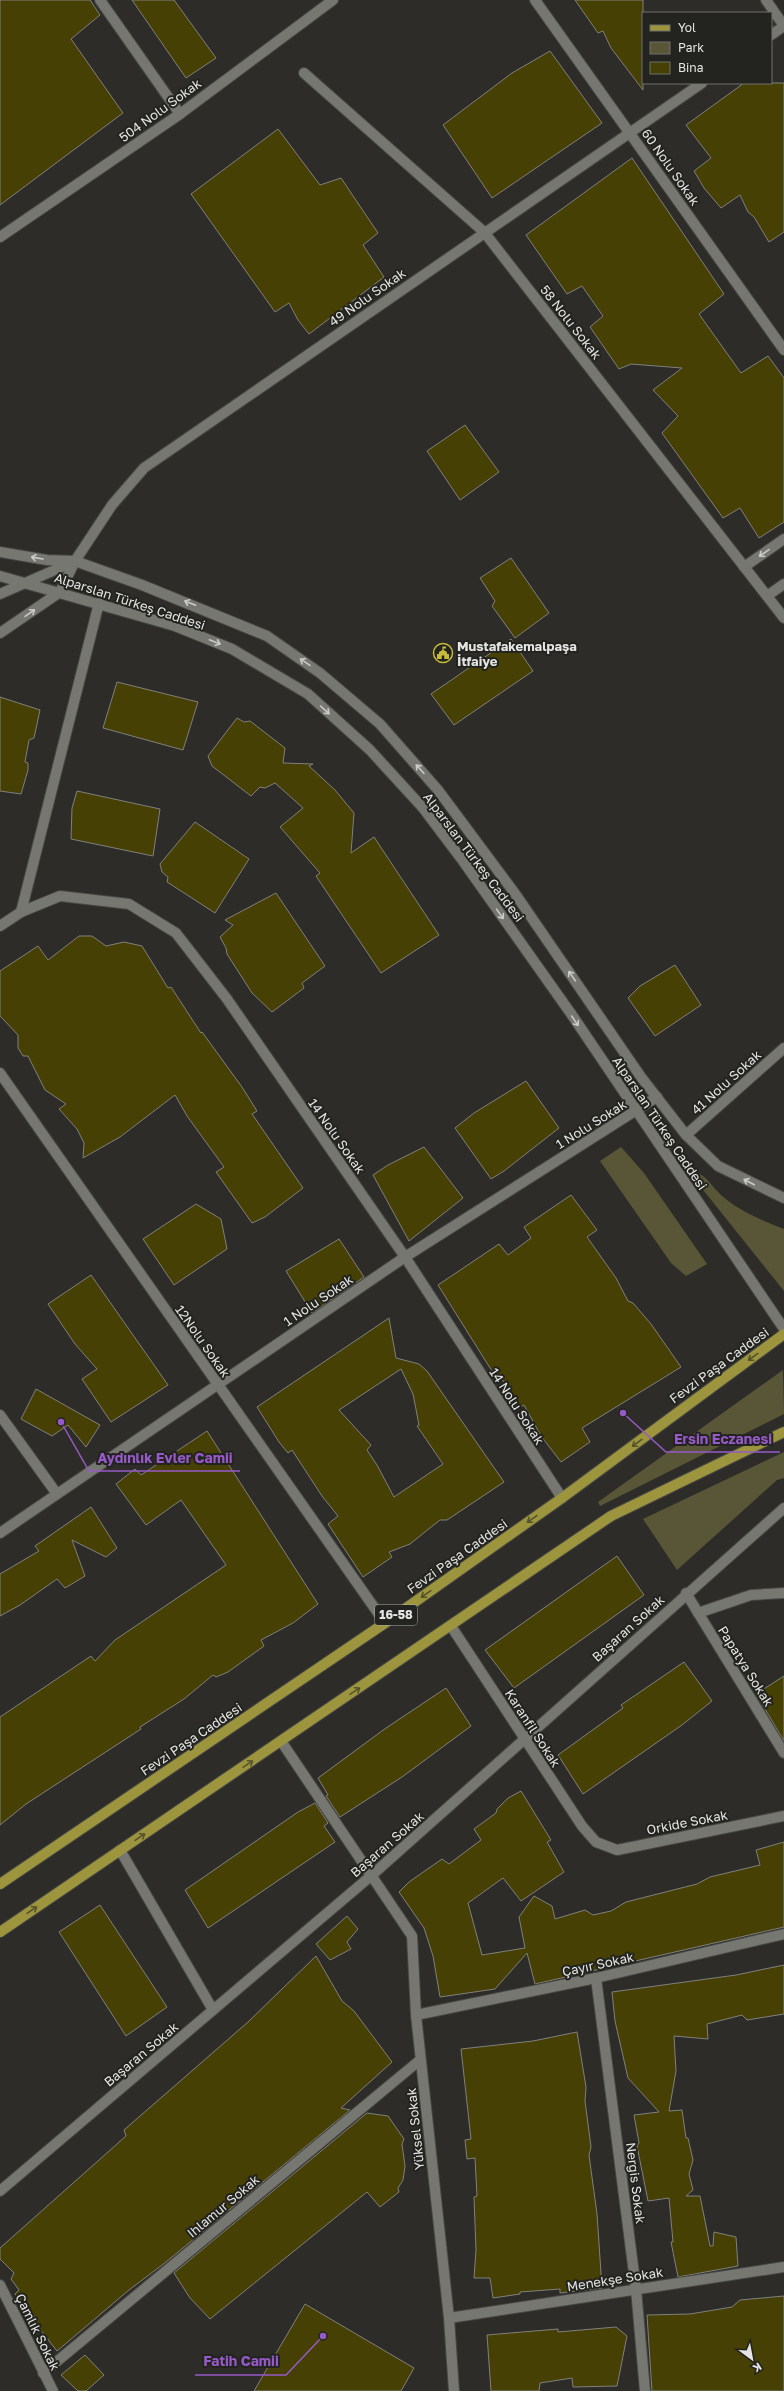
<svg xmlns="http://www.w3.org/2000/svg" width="784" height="2391" viewBox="0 0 784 2391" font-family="'Golos Text',sans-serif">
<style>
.green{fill:#595637}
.building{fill:#464005;stroke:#80807c;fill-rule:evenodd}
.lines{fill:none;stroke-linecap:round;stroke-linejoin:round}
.minor-casing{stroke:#474743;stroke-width:12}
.tertiary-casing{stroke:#474743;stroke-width:12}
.primary-casing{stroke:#474743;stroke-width:12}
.minor{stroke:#777772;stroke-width:10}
.tertiary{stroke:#777772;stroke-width:10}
.primary{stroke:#9d953d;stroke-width:10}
.oneway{stroke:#cacac7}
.oneway2{stroke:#54512b}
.labels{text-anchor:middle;stroke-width:4;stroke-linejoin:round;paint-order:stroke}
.shield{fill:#23231f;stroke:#ababa8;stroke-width:1}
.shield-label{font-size:12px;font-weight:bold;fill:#e5e5e3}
.street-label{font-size:13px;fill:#e5e5e3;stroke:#23231f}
.poi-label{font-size:13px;font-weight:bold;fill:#e5e5e3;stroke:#23231f;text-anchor:start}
.leader{fill:none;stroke:#965ac8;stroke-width:1.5}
.callout-dot{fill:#965ac8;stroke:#23231f;stroke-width:1.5}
.callout-label{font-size:14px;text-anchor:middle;font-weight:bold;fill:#965ac8;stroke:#23231f;stroke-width:4;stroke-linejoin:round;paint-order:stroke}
</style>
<rect width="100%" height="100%" fill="#2d2c29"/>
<g class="green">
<polygon points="621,1147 644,1173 707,1264 686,1276 671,1263 600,1161"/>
<path d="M 695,1172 C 707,1176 710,1184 718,1192 C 736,1210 761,1220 784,1229 L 784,1291 L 692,1176 Z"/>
<polygon points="783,1370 784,1414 600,1506 598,1502"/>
<polygon points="784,1452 784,1478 777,1480 677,1570 643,1519"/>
</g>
<g class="building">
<polygon points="0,0 90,0 100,15 71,39 123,113 0,205"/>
<polygon points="132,0 174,0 216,58 186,78"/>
<polygon points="575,0 643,0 643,90 611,48 603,31 598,33"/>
<polygon points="550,51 602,123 492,198 443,125 512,73"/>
<polygon points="744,83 784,83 784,232 769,242 754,217 748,212 740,195 721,208 704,188 694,171 711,158 686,125"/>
<polygon points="278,129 320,185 341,178 378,233 363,245 384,277 309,334 298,320 289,303 275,312 191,194"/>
<polygon points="632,158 724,294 699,314 741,373 768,356 784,378 784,522 759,538 740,508 723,518 662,433 678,416 653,390 682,368 631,364 619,369 590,327 603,316 582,286 567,294 526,235"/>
<polygon points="465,425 499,472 460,500 427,451"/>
<polygon points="511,558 549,613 515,638 492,606 495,601 480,578"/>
<polygon points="511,639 533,671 454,725 431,694"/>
<polygon points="117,682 198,702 183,750 103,728"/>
<polygon points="0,697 40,710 34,738 29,740 25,762 28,763 28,770 21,794 0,791"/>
<polygon points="237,718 244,722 250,721 285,748 283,763 313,764 309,766 335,790 354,813 351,853 374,837 439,935 381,973 316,876 320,873 280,827 303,808 275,783 265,788 260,787 251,796 212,766 208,756"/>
<polygon points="77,791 160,809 153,856 71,839 72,808"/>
<polygon points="195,822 249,859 215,913 167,882 168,877 162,872 160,864"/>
<polygon points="276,893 325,966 302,983 304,988 272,1012 252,993 227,954 226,948 220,937 233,925 225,920"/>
<polygon points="79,936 92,936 106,946 124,942 142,946 168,988 171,987 201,1033 202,1032 242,1087 257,1111 252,1114 303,1188 265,1217 252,1223 216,1172 224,1167 187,1116 175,1095 120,1137 83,1158 84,1143 77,1129 59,1109 66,1104 45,1090 28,1056 23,1056 18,1048 18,1035 0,1016 0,971 38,946 48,960"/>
<polygon points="675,965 701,1005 655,1036 628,998 640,986"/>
<polygon points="526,1081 559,1128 504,1171 491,1179 455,1128 474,1113"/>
<polygon points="424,1147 463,1198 409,1241 373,1175 388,1165"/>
<polygon points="571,1195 597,1230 587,1237 616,1278 628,1301 633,1303 651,1324 681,1367 582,1428 590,1442 561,1462 541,1436 524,1405 520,1407 502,1379 500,1381 490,1368 438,1285 499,1244 508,1255 531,1238 524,1227"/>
<polygon points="196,1204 221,1219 227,1249 174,1285 143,1239"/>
<polygon points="339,1239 364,1277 312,1313 286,1271"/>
<polygon points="91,1275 168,1385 111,1422 82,1379 97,1369 75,1344 48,1304"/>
<path d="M 389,1318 L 396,1358 L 419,1364 L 427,1371 L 504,1482 L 447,1520 L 440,1520 L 410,1544 L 389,1552 L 392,1557 L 363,1577 L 328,1524 L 338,1516 L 322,1496 L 292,1450 L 288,1453 L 279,1442 L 257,1407 ZM 401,1369 L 413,1394 L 419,1425 L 417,1426 L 443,1464 L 394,1497 L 377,1465 L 367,1450 L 371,1445 L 339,1410 Z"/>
<polygon points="36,1389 100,1425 86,1447 68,1425 52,1436 21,1419"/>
<polygon points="207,1431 318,1604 293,1623 261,1640 264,1646 228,1672 216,1677 213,1675 184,1699 140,1727 141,1729 26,1804 0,1825 0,1717 91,1656 95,1661 115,1640 226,1565 181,1500 146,1525 116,1484 135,1469 141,1475"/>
<polygon points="91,1507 117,1548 106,1557 72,1540 85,1576 65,1588 57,1579 20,1605 0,1616 0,1574 39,1551 35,1546"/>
<polygon points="617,1556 644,1595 514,1688 485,1650"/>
<polygon points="684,1662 712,1701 682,1725 583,1794 558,1755 623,1708 621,1705"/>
<polygon points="784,1676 784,1741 756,1694"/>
<polygon points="446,1688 471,1726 402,1777 340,1817 326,1796 328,1795 318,1778 386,1728"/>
<polygon points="521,1791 551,1840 547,1842 564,1872 521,1901 503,1878 468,1903 482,1955 525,1948 519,1917 534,1896 552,1906 555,1919 585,1910 593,1915 611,1911 626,1902 697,1884 710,1877 760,1865 756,1850 784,1842 784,1927 535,1984 527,1953 495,1989 440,1997 433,1956 424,1928 399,1892 409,1882 442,1859 449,1864 481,1840 474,1829 496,1813 497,1809 508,1798"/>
<polygon points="315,1803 328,1823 324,1826 335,1842 208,1928 185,1890 298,1812"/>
<polygon points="100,1905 167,2007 126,2036 59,1932"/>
<polygon points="347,1916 358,1929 347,1942 351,1949 330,1960 316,1944"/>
<polygon points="316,1956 342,2001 354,2011 392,2062 341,2108 350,2110 166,2262 129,2290 57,2351 39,2328 35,2317 15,2294 19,2290 11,2279 14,2273 0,2259 0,2248 126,2136 124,2130 248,2022"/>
<polygon points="784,1965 784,2014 747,2020 742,2015 707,2024 708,2039 674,2036 676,2071 669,2111 682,2110 686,2138 688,2138 693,2160 689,2174 693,2190 686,2196 700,2196 710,2246 713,2246 714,2232 736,2237 738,2266 678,2277 671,2242 673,2242 669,2198 648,2201 637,2146 639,2143 634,2115 659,2112 628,2078 615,2021 612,1992 736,1975"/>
<polygon points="577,2032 586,2087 585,2101 591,2147 589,2155 597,2214 602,2288 560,2293 560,2289 520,2292 520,2294 493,2298 490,2278 474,2278 476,2250 474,2197 477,2196 475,2158 467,2159 465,2140 471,2139 461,2049 533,2041"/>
<polygon points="367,2113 388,2116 404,2139 402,2144 405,2166 403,2180 398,2188 399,2192 380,2207 367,2192 210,2319 190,2298 174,2273"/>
<polygon points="784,2296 784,2391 652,2391 647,2315 690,2314 732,2307 740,2300"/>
<polygon points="305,2304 414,2368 401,2391 254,2391"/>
<polygon points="616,2327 627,2336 617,2386 573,2387 572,2378 540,2383 539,2391 491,2391 487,2335 558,2329 558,2332"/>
<polygon points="85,2355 104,2375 86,2391 78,2391 61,2375"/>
</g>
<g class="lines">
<g class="minor-casing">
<g id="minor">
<polyline points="100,0 180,114"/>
<polyline points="535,0 784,350"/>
<polyline points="766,0 784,26"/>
<polyline points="771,35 784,26"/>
<polyline points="304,73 484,232 784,618"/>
<polyline points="0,237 180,114 333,0"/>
<polyline points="75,561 112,505 144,468 702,83"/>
<polyline points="744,567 784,539"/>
<polyline points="767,596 784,584"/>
<polyline points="21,912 99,603"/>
<polyline points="0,926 21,912 60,896 129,904 176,933 227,999 405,1257 562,1498"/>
<polyline points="0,1073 385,1623"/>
<polyline points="686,1135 784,1048"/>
<polyline points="0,1415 57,1494"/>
<polyline points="0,1533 405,1257 657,1097"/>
<polyline points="686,1593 784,1753"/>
<polyline points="698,1613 751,1595 784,1593"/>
<polyline points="451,1626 582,1826 596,1842 617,1850 784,1816"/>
<polyline points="281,1741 412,1936 416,2015 449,2318 454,2391"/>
<polyline points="120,1850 213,2010"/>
<polyline points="596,1978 636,2289 645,2391"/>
<polyline points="416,2015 596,1978 784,1934"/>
<polyline points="449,2318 784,2267"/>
<polyline points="43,2373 420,2060"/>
</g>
</g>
<g class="tertiary-casing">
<g id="tertiary">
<polyline points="0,552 47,560 75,561 142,585 267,636 320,673 380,724 438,790 516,895 641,1077 686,1135 718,1166 784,1198"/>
<polyline points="0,576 175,626 232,649 308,694 370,750 423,808 463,861 574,1018 784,1329"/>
<polyline points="0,594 73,562"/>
<polyline points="0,633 60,592 75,561"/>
<polyline points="0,2191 372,1875 784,1508"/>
<polyline points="0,2285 53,2391"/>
</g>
</g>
<g class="primary-casing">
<g id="primary">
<polyline points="0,1884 385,1623 562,1498 784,1334"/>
<polyline points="0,1932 611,1516 784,1432"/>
</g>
</g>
<use href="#minor" class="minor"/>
<use href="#tertiary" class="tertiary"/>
<use href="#primary" class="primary"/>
</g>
<defs><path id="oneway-shaft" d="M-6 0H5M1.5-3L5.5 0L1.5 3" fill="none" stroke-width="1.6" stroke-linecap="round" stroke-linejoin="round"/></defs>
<g class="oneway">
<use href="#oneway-shaft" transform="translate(764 553) rotate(145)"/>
<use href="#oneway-shaft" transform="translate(37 558) rotate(-170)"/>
<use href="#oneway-shaft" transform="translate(190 603) rotate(-159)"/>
<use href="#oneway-shaft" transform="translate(30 613) rotate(-35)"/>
<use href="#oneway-shaft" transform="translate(215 642) rotate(22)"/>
<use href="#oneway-shaft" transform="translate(305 662) rotate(-146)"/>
<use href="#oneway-shaft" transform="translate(325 710) rotate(42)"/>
<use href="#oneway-shaft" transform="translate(420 769) rotate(-132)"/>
<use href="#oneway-shaft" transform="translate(500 914) rotate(55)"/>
<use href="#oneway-shaft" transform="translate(572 976) rotate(-125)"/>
<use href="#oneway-shaft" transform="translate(575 1021) rotate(56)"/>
<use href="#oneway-shaft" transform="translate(749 1182) rotate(-153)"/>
</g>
<g class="oneway2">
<use href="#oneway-shaft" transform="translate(753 1357) rotate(144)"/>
<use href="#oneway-shaft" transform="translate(637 1443) rotate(144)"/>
<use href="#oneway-shaft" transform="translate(532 1519) rotate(145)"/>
<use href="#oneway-shaft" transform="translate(426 1594) rotate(145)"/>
<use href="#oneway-shaft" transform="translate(355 1691) rotate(-34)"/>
<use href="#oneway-shaft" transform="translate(248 1764) rotate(-34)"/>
<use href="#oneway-shaft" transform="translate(140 1837) rotate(-34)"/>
<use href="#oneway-shaft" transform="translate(32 1910) rotate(-34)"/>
</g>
<defs>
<g id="civic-ring" transform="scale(1)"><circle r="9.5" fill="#23231f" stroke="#c9bb3a" stroke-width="1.5"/><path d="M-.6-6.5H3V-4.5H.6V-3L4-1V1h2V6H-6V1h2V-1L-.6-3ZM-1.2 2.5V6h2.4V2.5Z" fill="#c9bb3a"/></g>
</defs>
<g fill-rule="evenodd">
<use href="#civic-ring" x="443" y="653"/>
</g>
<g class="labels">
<rect class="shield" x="375" y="1605" width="42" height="20" rx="3"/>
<g class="shield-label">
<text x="396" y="1619">16-58</text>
</g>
<g class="street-label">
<text transform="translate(160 110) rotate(-36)" y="5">504 Nolu Sokak</text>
<text transform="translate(671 167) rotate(55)" y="5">60 Nolu Sokak</text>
<text transform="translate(367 297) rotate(-35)" y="5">49 Nolu Sokak</text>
<text transform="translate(571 322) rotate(52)" y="5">58 Nolu Sokak</text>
<text transform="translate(130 601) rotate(18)" y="5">Alparslan Türkeş Caddesi</text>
<text transform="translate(474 857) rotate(53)" y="5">Alparslan Türkeş Caddesi</text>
<text transform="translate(726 1082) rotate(-42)" y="5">41 Nolu Sokak</text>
<text transform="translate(660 1123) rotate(56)" y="5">Alparslan Türkeş Caddesi</text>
<text transform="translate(591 1124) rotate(-32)" y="5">1 Nolu Sokak</text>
<text transform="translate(337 1136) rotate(55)" y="5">14 Nolu Sokak</text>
<text transform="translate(318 1300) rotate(-34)" y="5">1 Nolu Sokak</text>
<text transform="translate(203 1341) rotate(55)" y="5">12Nolu Sokak</text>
<text transform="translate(719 1365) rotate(-36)" y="5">Fevzi Paşa Caddesi</text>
<text transform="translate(517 1406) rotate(57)" y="5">14 Nolu Sokak</text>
<text transform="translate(457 1556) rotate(-35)" y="5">Fevzi Paşa Caddesi</text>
<text transform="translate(628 1628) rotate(-42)" y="5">Başaran Sokak</text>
<text transform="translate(746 1666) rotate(58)" y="5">Papatya Sokak</text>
<text transform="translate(533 1728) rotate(57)" y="5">Karanfil Sokak</text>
<text transform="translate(191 1739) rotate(-34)" y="5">Fevzi Paşa Caddesi</text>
<text transform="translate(687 1822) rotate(-11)" y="5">Orkide Sokak</text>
<text transform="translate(387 1844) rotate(-41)" y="5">Başaran Sokak</text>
<text transform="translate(598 1964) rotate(-12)" y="5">Çayır Sokak</text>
<text transform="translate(141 2054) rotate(-40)" y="5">Başaran Sokak</text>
<text transform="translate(415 2129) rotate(-96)" y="5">Yüksel Sokak</text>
<text transform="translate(636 2183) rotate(83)" y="5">Nergis Sokak</text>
<text transform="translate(223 2206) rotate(-40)" y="5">Ihlamur Sokak</text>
<text transform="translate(615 2279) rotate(-9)" y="5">Menekşe Sokak</text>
<text transform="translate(38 2332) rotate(64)" y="5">Çamlık Sokak</text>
</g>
<g class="poi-label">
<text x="457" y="651">Mustafakemalpaşa<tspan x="457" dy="15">İtfaiye</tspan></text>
</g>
</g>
<path class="leader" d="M623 1413L666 1452H780M61 1422L89 1471H240M323 2336L286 2375H195"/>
<g class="callout-dot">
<circle cx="623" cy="1413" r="4"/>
<circle cx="61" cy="1422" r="4"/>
<circle cx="323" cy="2336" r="4"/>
</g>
<g class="callout-label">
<text x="723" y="1444">Ersin Eczanesi</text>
<text x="165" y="1463">Aydınlık Evler Camii</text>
<text x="241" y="2366">Fatih Camii</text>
</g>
<rect x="642" y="12" width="130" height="72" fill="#23231f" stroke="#71716d"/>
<rect x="650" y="25" width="20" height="6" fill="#9d953d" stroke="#71716d"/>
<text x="678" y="32" font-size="12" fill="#e5e5e3">Yol</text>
<rect x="650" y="42" width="20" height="12" fill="#595637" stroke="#71716d"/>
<text x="678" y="52" font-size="12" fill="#e5e5e3">Park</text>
<rect x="650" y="62" width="20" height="12" fill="#464005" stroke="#71716d"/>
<text x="678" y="72" font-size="12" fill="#e5e5e3">Bina</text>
<g transform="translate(752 2359) rotate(148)" stroke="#23231f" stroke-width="3" paint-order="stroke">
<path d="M0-3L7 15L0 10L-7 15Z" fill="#e5e5e3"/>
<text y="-6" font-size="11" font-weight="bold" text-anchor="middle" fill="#e5e5e3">K</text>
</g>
</svg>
